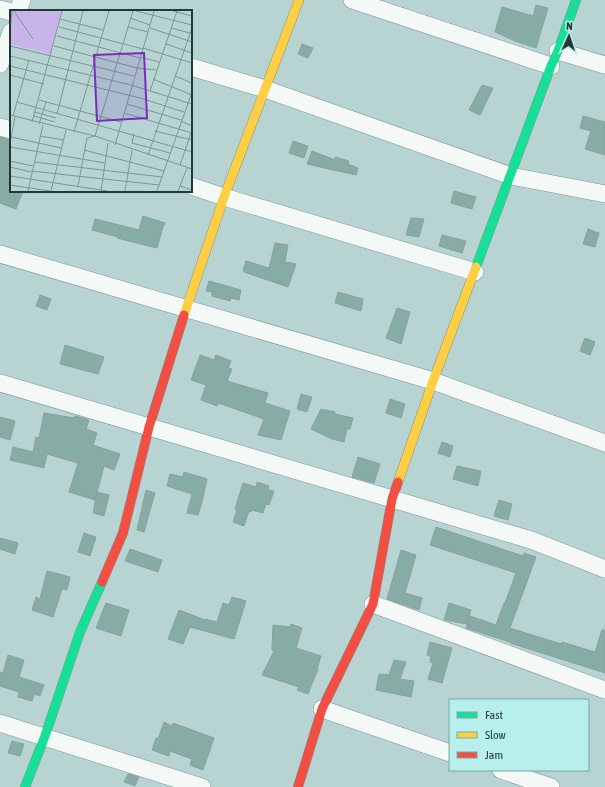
<svg xmlns="http://www.w3.org/2000/svg" width="605" height="787" viewBox="0 0 605 787" font-family="'Asap Condensed',sans-serif">
<style>
.building{fill:#86aca5;stroke:#8aa19d}
.lines{fill:none;stroke-linecap:round;stroke-linejoin:round}
.street-casing{stroke:#7e9695;stroke-width:18}
.fast-casing{stroke:#7e9695;stroke-width:10}
.slow-casing{stroke:#7e9695;stroke-width:10}
.jam-casing{stroke:#7e9695;stroke-width:10}
.street{stroke:#f4f9f8;stroke-width:17}
.fast{stroke:#16e098;stroke-width:9}
.slow{stroke:#ffcf43;stroke-width:9}
.jam{stroke:#f24e42;stroke-width:9}
.inset-road{fill:none;stroke:#7c9695;stroke-width:1}
.view{fill:#7b2cbf;fill-opacity:0.15;stroke:#7b2cbf;stroke-width:2}
.inset-edge{fill:none;stroke:#233938;stroke-width:2}
</style>
<rect width="100%" height="100%" fill="#b7d4d3"/>
<g class="building">
<polygon points="536,5 548,8 536,48 515,41 495,32 502,7 533,16"/>
<polygon points="302,44 313,48 308,58 298,54"/>
<polygon points="482,85 493,88 480,115 469,110"/>
<polygon points="583,116 605,122 605,155 585,149 591,131 580,128"/>
<polygon points="0,137 11,140 11,191 23,191 16,209 0,203"/>
<polygon points="293,141 308,146 304,158 289,153"/>
<polygon points="312,151 335,160 335,157 349,161 348,164 358,168 356,175 307,164"/>
<polygon points="454,191 476,197 472,209 451,203"/>
<polygon points="143,216 165,223 163,227 157,248 117,238 118,237 92,230 95,219 139,230"/>
<polygon points="411,218 424,219 419,237 406,235"/>
<polygon points="588,229 599,233 595,247 583,244"/>
<polygon points="442,235 466,241 462,253 439,246"/>
<polygon points="275,243 288,245 285,262 296,264 288,287 244,272 243,270 246,261 269,268"/>
<polygon points="209,281 241,290 239,300 231,298 230,301 212,296 212,292 206,291"/>
<polygon points="338,292 363,299 361,311 335,303"/>
<polygon points="40,295 51,299 47,310 36,306"/>
<polygon points="397,308 410,312 401,344 386,338"/>
<polygon points="585,338 595,342 590,355 580,351"/>
<polygon points="65,345 104,357 98,374 60,364"/>
<polygon points="200,355 214,360 216,355 231,361 228,368 232,369 227,381 268,393 265,403 290,411 281,440 258,435 264,419 218,403 217,406 201,400 206,385 191,380"/>
<polygon points="301,394 312,397 307,412 297,409"/>
<polygon points="390,399 405,404 401,418 386,413"/>
<polygon points="321,409 335,412 335,414 353,418 350,429 347,429 344,442 332,439 311,429"/>
<polygon points="44,413 74,418 75,416 89,420 86,429 97,433 93,445 120,454 114,470 104,466 95,500 69,492 78,463 47,454 44,468 10,460 13,447 33,452 36,437 39,438"/>
<polygon points="0,417 15,421 10,440 0,437"/>
<polygon points="442,442 453,446 450,457 438,453"/>
<polygon points="358,457 380,464 374,483 352,477"/>
<polygon points="457,466 481,471 478,486 453,479"/>
<polygon points="184,472 207,479 202,502 198,515 187,513 192,494 167,486 170,474 183,477"/>
<polygon points="257,482 269,486 268,490 274,491 269,505 266,504 263,513 252,510 251,512 249,511 244,526 233,522 237,510 235,509 243,483 256,487"/>
<polygon points="146,490 155,493 144,532 137,530"/>
<polygon points="97,492 109,495 104,516 93,513"/>
<polygon points="499,500 512,504 508,520 494,516"/>
<polygon points="436,527 523,556 524,553 536,557 510,628 561,644 562,642 595,652 602,630 605,630 605,673 510,643 510,642 466,628 470,616 496,625 504,603 505,603 516,573 430,545"/>
<polygon points="84,533 96,537 90,556 78,552"/>
<polygon points="0,538 18,543 15,554 0,549"/>
<polygon points="130,549 162,560 158,572 125,561"/>
<polygon points="401,550 416,555 405,593 422,598 419,610 387,599"/>
<polygon points="47,571 70,577 67,590 62,589 53,617 32,610 36,597 40,599"/>
<polygon points="232,597 246,601 234,639 190,627 183,644 168,639 179,610 205,620 205,619 217,622 223,603 229,605"/>
<polygon points="106,603 129,610 121,636 96,628"/>
<polygon points="449,603 471,610 467,624 444,620"/>
<polygon points="291,624 302,628 296,648 321,656 317,669 318,669 308,694 297,690 299,687 262,675 274,651 272,650 273,625 290,627"/>
<polygon points="430,642 452,648 442,683 428,679 433,663 430,662 431,657 427,655"/>
<polygon points="8,655 24,660 19,677 44,685 40,696 34,694 32,701 18,697 19,692 0,686 0,672 3,673"/>
<polygon points="394,660 406,662 400,679 414,681 411,697 376,690 379,674 389,675"/>
<polygon points="164,722 172,726 173,723 214,738 203,770 190,765 192,759 170,751 169,756 152,750 156,738 158,739"/>
<polygon points="12,741 24,744 20,756 8,753"/>
<polygon points="128,774 139,777 135,786 124,782"/>
</g>
<g class="lines">
<g class="street-casing">
<g id="street">
<polyline points="352,0 551,66"/>
<polyline points="0,9 11,12"/>
<polyline points="18,11 22,0"/>
<polyline points="558,51 605,65"/>
<polyline points="0,64 11,32"/>
<polyline points="191,67 265,89 511,176 605,194"/>
<polyline points="0,127 11,130"/>
<polyline points="191,186 224,197 475,272"/>
<polyline points="0,254 433,381 605,443"/>
<polyline points="0,383 531,540 605,569"/>
<polyline points="373,604 605,690"/>
<polyline points="322,709 450,753"/>
<polyline points="0,723 202,787"/>
<polyline points="501,770 551,787"/>
</g>
</g>
<g class="fast-casing">
<g id="fast">
<polyline points="476,267 551,66 558,51 576,0"/>
<polyline points="25,787 45,736 80,632 102,582"/>
</g>
</g>
<g class="slow-casing">
<g id="slow">
<polyline points="184,315 224,197 299,0"/>
<polyline points="398,482 433,381 476,267"/>
</g>
</g>
<g class="jam-casing">
<g id="jam">
<polyline points="102,582 123,533 149,427 184,315"/>
<polyline points="298,787 322,709 373,604 392,499 398,482"/>
</g>
</g>
<use href="#street" class="street"/>
<use href="#fast" class="fast"/>
<use href="#slow" class="slow"/>
<use href="#jam" class="jam"/>
</g>
<g transform="translate(10 10)">
<rect width="182" height="182" fill="#b7d4d3"/>
<path d="M 0,1 L 51,1 L 41,44 L 0,34 Z" fill="#c9b4e9"/>
<path class="inset-road" d="M 4,1 L 23,29M 126,1 L 182,15M 163,1 L 182,6M 50,9 L 93,20M 140,15 L 144,1M 49,17 L 133,39M 118,17 L 138,22M 140,18 L 182,32M 161,18 L 180,23M 0,22 L 2,1M 47,26 L 130,48M 156,34 L 182,43M 0,36 L 124,66M 44,36 L 127,58 L 146,60M 133,38 L 182,53M 0,46 L 121,75 L 182,94M 130,47 L 149,52M 0,56 L 130,88 L 174,102M 0,65 L 34,74M 165,66 L 182,73M 143,69 L 182,85M 140,81 L 167,1M 29,90 L 111,112M 7,92 L 182,142M 117,94 L 171,110M 25,102 L 46,108M 114,103 L 182,123M 47,104 L 73,1M 0,105 L 85,126 L 182,159M 3,106 L 19,50M 24,106 L 45,112M 171,111 L 182,116M 22,112 L 52,1M 29,114 L 36,92M 145,121 L 182,130M 64,122 L 99,1M 124,124 L 122,133 L 160,143M 30,126 L 53,130M 1,127 L 51,138M 0,133 L 5,107M 105,135 L 140,15 L 120,8M 0,137 L 95,153M 74,140 L 154,161M 138,145 L 182,18M 0,151 L 23,156M 24,152 L 152,167M 170,155 L 182,120M 0,157 L 21,162M 21,161 L 149,175M 0,166 L 97,181M 0,175 L 40,181M 68,176 L 77,128 L 85,126 L 123,1M 170,176 L 182,180M 18,181 L 33,115M 41,181 L 56,120M 91,181 L 98,133M 115,181 L 122,140M 147,181 L 182,82M 168,181 L 177,158"/>
<path class="view" d="M 134,43 L 137,108 L 87,111 L 84,45 Z"/>
<rect width="182" height="182" class="inset-edge"/>
</g>
<rect x="449" y="699" width="140" height="72" fill="#b7efec" stroke="#7ca6a4"/>
<rect x="457" y="712" width="20" height="6" fill="#16e098" stroke="#7ca6a4"/>
<text x="485" y="719" font-size="12" fill="#233938">Fast</text>
<rect x="457" y="732" width="20" height="6" fill="#ffcf43" stroke="#7ca6a4"/>
<text x="485" y="739" font-size="12" fill="#233938">Slow</text>
<rect x="457" y="752" width="20" height="6" fill="#f24e42" stroke="#7ca6a4"/>
<text x="485" y="759" font-size="12" fill="#233938">Jam</text>
<g transform="translate(569 36) rotate(3)" stroke="#b7efec" stroke-width="3" paint-order="stroke">
<path d="M0-3L7 15L0 10L-7 15Z" fill="#233938"/>
<text y="-6" font-size="11" font-weight="bold" text-anchor="middle" fill="#233938">N</text>
</g>
</svg>
